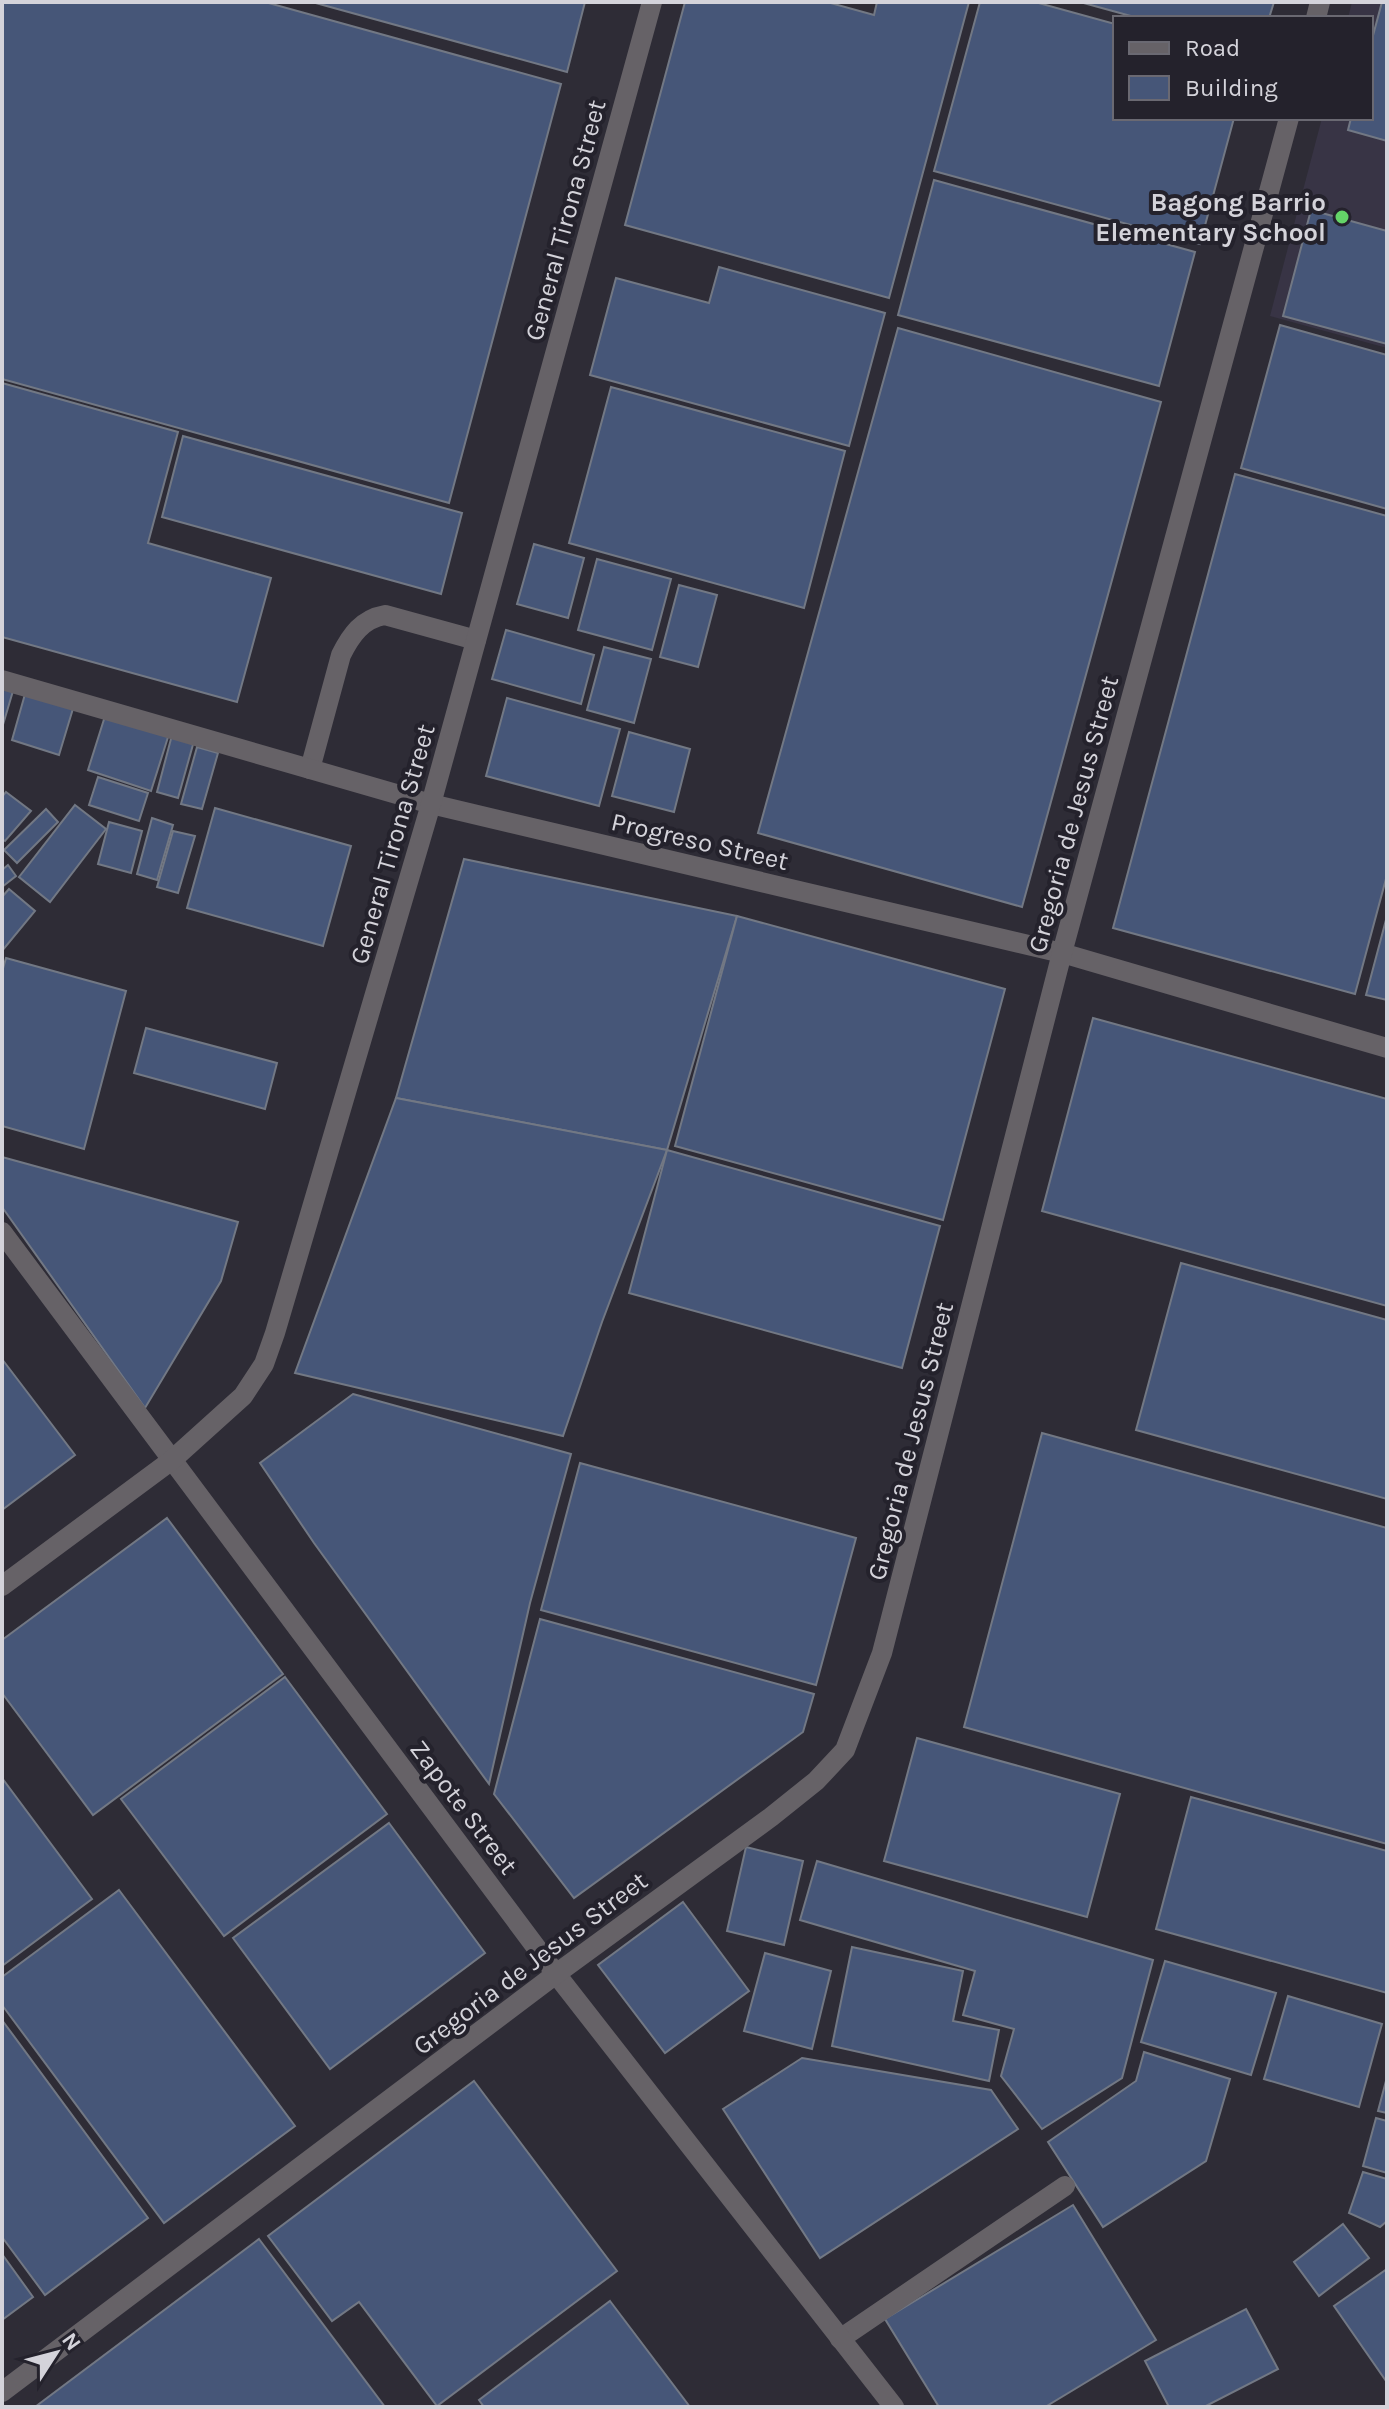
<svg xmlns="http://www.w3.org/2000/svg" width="1389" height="2409" viewBox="0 0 1389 2409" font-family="Karla,sans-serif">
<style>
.built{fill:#383445}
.building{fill:#465678;stroke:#727884;stroke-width:2}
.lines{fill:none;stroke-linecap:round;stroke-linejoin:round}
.service{stroke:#666267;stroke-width:20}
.minor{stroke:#666267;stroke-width:20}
.tertiary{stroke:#666267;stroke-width:20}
.poi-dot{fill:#64d468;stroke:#24222c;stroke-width:3}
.labels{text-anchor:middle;stroke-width:8;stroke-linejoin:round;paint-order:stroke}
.poi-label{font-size:26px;font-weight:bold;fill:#d4d3da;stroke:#24222c;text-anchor:end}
.street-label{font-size:26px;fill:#d4d3da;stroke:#24222c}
</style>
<rect width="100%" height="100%" fill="#2e2c36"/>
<polygon class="built" points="1352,2 1387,2 1387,348 1270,316 1322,118 1371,118 1371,18 1348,18"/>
<g class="building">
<polygon points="2,2 265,2 561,84 449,503 2,379"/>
<polygon points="312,2 585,2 567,72"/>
<polygon points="685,2 827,2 874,15 877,2 969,2 889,298 625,225"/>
<polygon points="980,2 1035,2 1115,24 1115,118 1234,118 1200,244 934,171"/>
<polygon points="1080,2 1274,2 1269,18 1138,18"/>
<polygon points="1382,2 1387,2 1387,141 1348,130 1351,118 1371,118 1371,43"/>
<polygon points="934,180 1195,252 1159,386 898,315"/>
<polygon points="1311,210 1387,231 1387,344 1283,316"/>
<polygon points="719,267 885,313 849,446 590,375 616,278 709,303"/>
<polygon points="1280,325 1387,355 1387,509 1241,468"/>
<polygon points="898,328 1161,402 1022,907 758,833"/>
<polygon points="2,383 178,432 148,543 271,578 237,702 2,637"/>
<polygon points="611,387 845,451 804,608 569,543"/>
<polygon points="183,436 462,513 441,594 162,517"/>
<polygon points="1235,474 1387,516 1387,875 1355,994 1113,928"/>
<polygon points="534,544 584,558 568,618 517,604"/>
<polygon points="597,559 671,579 652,650 578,630"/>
<polygon points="679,585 717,595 698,667 660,657"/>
<polygon points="506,630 594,655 581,704 492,679"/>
<polygon points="604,647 651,659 634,723 587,710"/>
<polygon points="27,687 75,702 59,755 12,740"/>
<polygon points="2,688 13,691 2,728"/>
<polygon points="507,698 620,729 599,806 486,776"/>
<polygon points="106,713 169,734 151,791 88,770"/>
<polygon points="629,732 690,749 674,812 612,796"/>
<polygon points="172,735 194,741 178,798 157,792"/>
<polygon points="197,747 218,753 202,809 181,804"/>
<polygon points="98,777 148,793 139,821 89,805"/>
<polygon points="6,792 31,811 5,841 2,839 2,797"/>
<polygon points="75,805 106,829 50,902 19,877"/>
<polygon points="215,808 351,846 323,946 187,908"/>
<polygon points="46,809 58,822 17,863 4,850"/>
<polygon points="152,818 173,825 157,880 137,874"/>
<polygon points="109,822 142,831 131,873 98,864"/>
<polygon points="173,831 195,836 178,893 157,887"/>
<polygon points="464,859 737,916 667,1150 396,1098"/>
<polygon points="8,865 16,876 2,887 2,870"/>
<polygon points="9,889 35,911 2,951 2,897"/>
<polygon points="737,916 1005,989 943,1220 675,1146"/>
<polygon points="1387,916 1387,1000 1366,995"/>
<polygon points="6,958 126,991 84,1149 2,1126 2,972"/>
<polygon points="1093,1018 1387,1099 1387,1306 1042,1211"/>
<polygon points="146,1028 277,1063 265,1109 134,1073"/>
<polygon points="396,1098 667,1150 602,1322 563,1436 295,1373"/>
<polygon points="667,1150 940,1226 902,1368 629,1293"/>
<polygon points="2,1157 238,1222 221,1281 145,1408 2,1207"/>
<polygon points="1181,1263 1387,1320 1387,1499 1136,1430"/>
<polygon points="2,1359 75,1455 2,1510"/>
<polygon points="353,1394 571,1454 530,1603 489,1784 314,1543 260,1463"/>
<polygon points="1042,1433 1387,1528 1387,1844 964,1727"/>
<polygon points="580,1463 856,1538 816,1685 541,1610"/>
<polygon points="167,1518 283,1674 93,1815 2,1693 2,1640"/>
<polygon points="540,1619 814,1694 803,1732 574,1898 494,1794"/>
<polygon points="285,1677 387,1814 224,1936 121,1799"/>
<polygon points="917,1738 1120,1794 1087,1917 884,1861"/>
<polygon points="2,1778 92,1899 2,1966"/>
<polygon points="1191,1797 1387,1851 1387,1993 1156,1929"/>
<polygon points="389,1823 485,1953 330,2069 233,1938"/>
<polygon points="746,1847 803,1861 784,1945 727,1931"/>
<polygon points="817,1861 1153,1960 1122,2078 1042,2129 1001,2076 1014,2029 963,2015 975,1971 800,1920"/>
<polygon points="119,1890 295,2126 164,2223 2,2005 2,1977"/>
<polygon points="683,1902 749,1991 665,2053 598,1965"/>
<polygon points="852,1947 963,1971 953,2021 999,2030 989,2081 832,2046"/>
<polygon points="765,1953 831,1971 812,2049 744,2031"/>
<polygon points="1165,1961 1276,1993 1251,2075 1141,2042"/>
<polygon points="1288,1996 1382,2024 1359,2107 1264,2079"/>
<polygon points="2,2020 148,2218 45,2295 2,2237"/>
<polygon points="1144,2052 1230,2079 1206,2161 1103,2227 1048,2142 1136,2081"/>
<polygon points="802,2058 991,2090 1018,2129 820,2258 723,2109"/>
<polygon points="1387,2077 1387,2113 1378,2111"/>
<polygon points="474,2081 617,2271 437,2406 359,2302 332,2321 268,2236"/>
<polygon points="1376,2118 1387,2121 1387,2173 1363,2166"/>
<polygon points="1363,2172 1387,2179 1387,2221 1380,2227 1349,2213"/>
<polygon points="1073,2205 1156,2340 1045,2407 939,2407 885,2319"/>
<polygon points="1343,2224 1369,2258 1319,2296 1294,2262"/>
<polygon points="259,2239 385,2407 35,2407"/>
<polygon points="2,2254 33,2297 2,2320"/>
<polygon points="1387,2269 1387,2380 1386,2381 1334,2306"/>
<polygon points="610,2301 690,2407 484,2407 479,2400"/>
<polygon points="1246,2309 1278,2369 1204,2407 1169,2407 1145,2361"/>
</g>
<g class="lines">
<g class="service">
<path d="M 310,769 L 341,655 C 351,635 362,619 385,615 L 476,640"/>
<polyline points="840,2339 1065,2186"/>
</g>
<g class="minor">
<polyline points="2,680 431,804 1062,953 1387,1048"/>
<polyline points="2,1232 556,1974 894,2407"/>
<polyline points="2,1586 172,1460 243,1396 264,1364 275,1333 431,804 652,2"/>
</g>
<g class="tertiary">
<polyline points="1316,18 1320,2"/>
<polyline points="2,2392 556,1974 771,1817 816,1781 845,1750 882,1653 1062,953 1289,118"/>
</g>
</g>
<circle class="poi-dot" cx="1342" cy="217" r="8"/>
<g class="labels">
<g class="poi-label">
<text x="1326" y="211">Bagong Barrio<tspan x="1326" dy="30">Elementary School</tspan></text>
</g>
<g class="street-label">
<text transform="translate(565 220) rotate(-75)" y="9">General Tirona Street</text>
<text transform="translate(1073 814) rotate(-75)" y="9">Gregoria de Jesus Street</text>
<text transform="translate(700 841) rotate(13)" y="9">Progreso Street</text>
<text transform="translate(392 844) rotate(-74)" y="9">General Tirona Street</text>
<text transform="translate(910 1441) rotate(-76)" y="9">Gregoria de Jesus Street</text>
<text transform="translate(464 1807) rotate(53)" y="9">Zapote Street</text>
<text transform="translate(530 1963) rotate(-37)" y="9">Gregoria de Jesus Street</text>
</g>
</g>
<rect width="1389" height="2409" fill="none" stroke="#d4d3da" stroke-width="8"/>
<rect x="1113" y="16" width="260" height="104" fill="#24222c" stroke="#6a6972" stroke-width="2"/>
<rect x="1129" y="42" width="40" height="12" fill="#666267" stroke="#6a6972" stroke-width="2"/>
<text x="1185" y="56" font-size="24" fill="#d4d3da">Road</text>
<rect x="1129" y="76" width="40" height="24" fill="#465678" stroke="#6a6972" stroke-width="2"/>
<text x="1185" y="96" font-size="24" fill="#d4d3da">Building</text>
<g transform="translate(56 2353) rotate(54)" stroke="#24222c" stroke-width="6" paint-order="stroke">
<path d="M0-6L14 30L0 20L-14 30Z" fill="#d4d3da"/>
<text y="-12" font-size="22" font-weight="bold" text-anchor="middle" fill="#d4d3da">N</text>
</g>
</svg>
